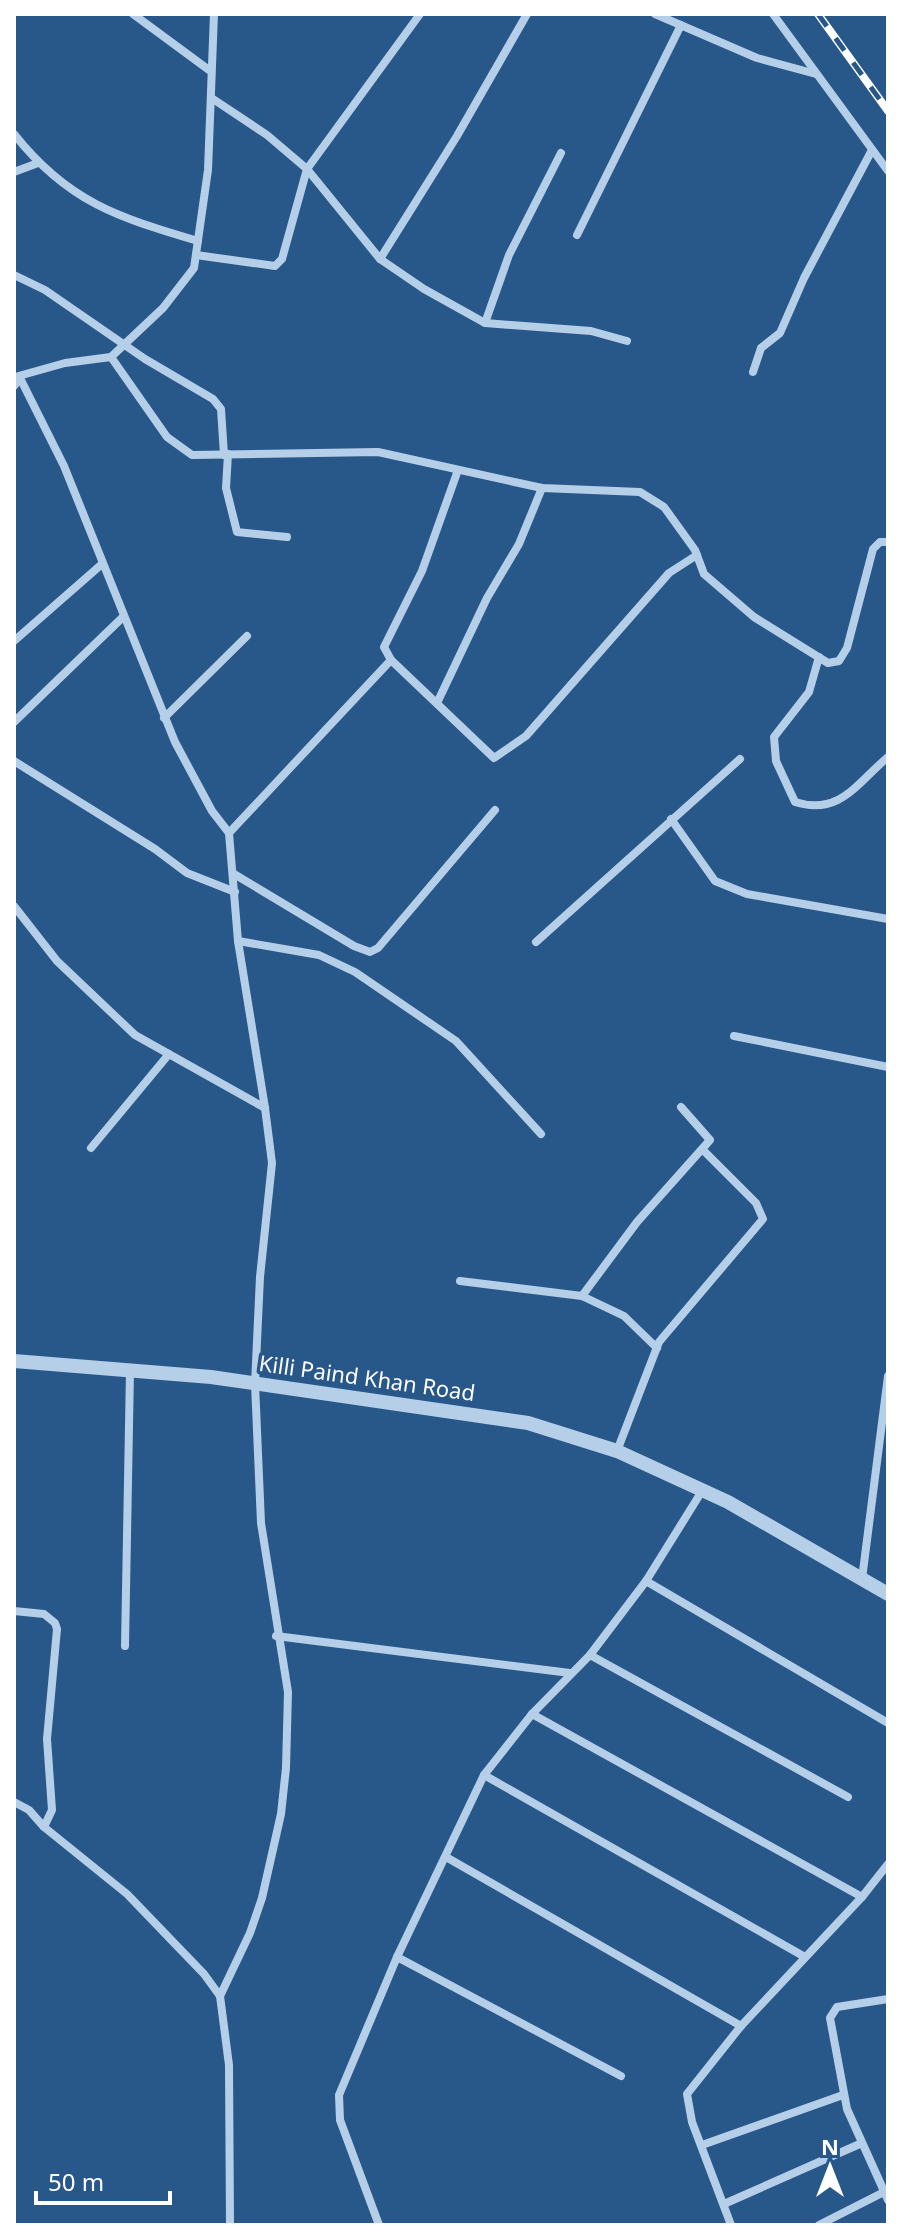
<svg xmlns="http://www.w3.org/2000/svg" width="902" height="2239" viewBox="0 0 902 2239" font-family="'Noto Sans',sans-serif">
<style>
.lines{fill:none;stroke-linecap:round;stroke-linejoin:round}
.minor{stroke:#b5cfe9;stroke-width:8}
.tertiary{stroke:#b5cfe9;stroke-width:14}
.rail-casing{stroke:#fff;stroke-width:8}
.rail{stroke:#285789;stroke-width:5;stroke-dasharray:15;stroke-linecap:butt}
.labels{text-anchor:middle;stroke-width:7;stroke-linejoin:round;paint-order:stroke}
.street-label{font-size:22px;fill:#fff;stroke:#285789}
</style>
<rect width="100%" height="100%" fill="#285789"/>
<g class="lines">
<g class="minor">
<polyline points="133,14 209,70"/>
<polyline points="655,14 757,58 816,74"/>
<polyline points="773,14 888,171"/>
<polyline points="213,99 267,135 307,169 380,259 424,289 485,323 591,331 627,341"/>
<path d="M 14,134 C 68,202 117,217 198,241"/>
<polyline points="14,172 38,163"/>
<polyline points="577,235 681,25"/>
<polyline points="196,255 275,266 282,259 307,169 420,14"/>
<polyline points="380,259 457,136 527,14"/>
<polyline points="14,275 45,290 145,359 213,399 221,409 224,455"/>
<polyline points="485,323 509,255 561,153"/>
<polyline points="111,357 167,437 192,455 378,452 542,488 640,492 664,507 695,550 704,574 754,617 828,663 839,661 847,648 873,549 880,542 888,542"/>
<polyline points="753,372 761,348 780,333 804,278 872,150"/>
<polyline points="15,377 65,363 111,357 163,308 194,268 208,170 214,14"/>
<polyline points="14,386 20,378 64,466 175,742 212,811 229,833 238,941 265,1108 272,1163 260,1277 255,1384 261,1523 288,1692 286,1768 281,1814 262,1898 250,1933 220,1996"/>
<polyline points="228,454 226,488 237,532 287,537"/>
<polyline points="458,470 422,571 384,647 391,660 494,758 526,736 669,573 697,555"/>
<polyline points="14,641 102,564"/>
<path d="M 819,657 L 809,692 L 774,737 L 776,761 L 795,802 C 840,816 857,783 888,757"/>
<polyline points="437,703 487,598 519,544 542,488"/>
<polyline points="164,718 247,636"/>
<polyline points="14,722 123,617"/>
<polyline points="14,761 155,849 187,873 235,892"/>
<polyline points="671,819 715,881 747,894 888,919"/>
<polyline points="229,833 391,660"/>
<polyline points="234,874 354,946 370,952 378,948 495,810"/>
<polyline points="14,906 57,961 135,1035 265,1108"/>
<polyline points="238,941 319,955 355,972 456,1041 541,1134"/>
<polyline points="536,942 740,759"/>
<polyline points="734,1036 888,1067"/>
<polyline points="91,1148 169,1054"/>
<polyline points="460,1281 582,1296 624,1316 657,1348"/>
<polyline points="582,1296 637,1222 710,1140 681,1107"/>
<polyline points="617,1451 659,1342 763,1219 756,1203 703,1150"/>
<polyline points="862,1579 888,1376"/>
<polyline points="646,1581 888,1723"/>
<polyline points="14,1611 44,1614 55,1623 57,1629 47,1739 52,1810 44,1827"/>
<polyline points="276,1636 570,1673"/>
<polyline points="125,1646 130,1371"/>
<polyline points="590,1655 848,1797"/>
<polyline points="532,1714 862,1897 888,1864"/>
<polyline points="484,1775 805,1957"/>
<polyline points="14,1802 29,1810 44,1827 127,1894 204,1974 220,1996 229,2065 230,2225"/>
<polyline points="446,1857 741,2026"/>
<polyline points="397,1957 621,2076"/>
<polyline points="888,1999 837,2007 830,2018 847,2109 888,2200"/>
<polyline points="702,2145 843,2095"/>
<polyline points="724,2204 862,2143"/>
<polyline points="379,2225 340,2120 339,2095 397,1957 484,1775 532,1714 590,1655 646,1581 702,1491"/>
<polyline points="731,2225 692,2122 687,2094 741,2026 862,1897"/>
<polyline points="819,2225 884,2192"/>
</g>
<polyline class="tertiary" points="14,1361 211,1377 528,1423 617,1451 728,1502 888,1594"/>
<g class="rail-casing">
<polyline id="rail" points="818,14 888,111"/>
</g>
<use href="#rail" class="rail"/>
</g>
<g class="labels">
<g class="street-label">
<text transform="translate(367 1378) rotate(8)" y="8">Killi Paind Khan Road</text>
</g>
</g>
<rect width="902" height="2239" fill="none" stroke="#ffffff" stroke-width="32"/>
<g transform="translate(830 2167)" stroke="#285789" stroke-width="6" paint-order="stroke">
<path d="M0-6L14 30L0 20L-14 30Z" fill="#ffffff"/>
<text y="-12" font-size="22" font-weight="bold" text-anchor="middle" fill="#ffffff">N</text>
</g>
<path d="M36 2191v12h134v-12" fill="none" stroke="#ffffff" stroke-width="4"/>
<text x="48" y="2191" font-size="24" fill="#ffffff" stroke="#285789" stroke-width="6" paint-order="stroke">50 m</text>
</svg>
